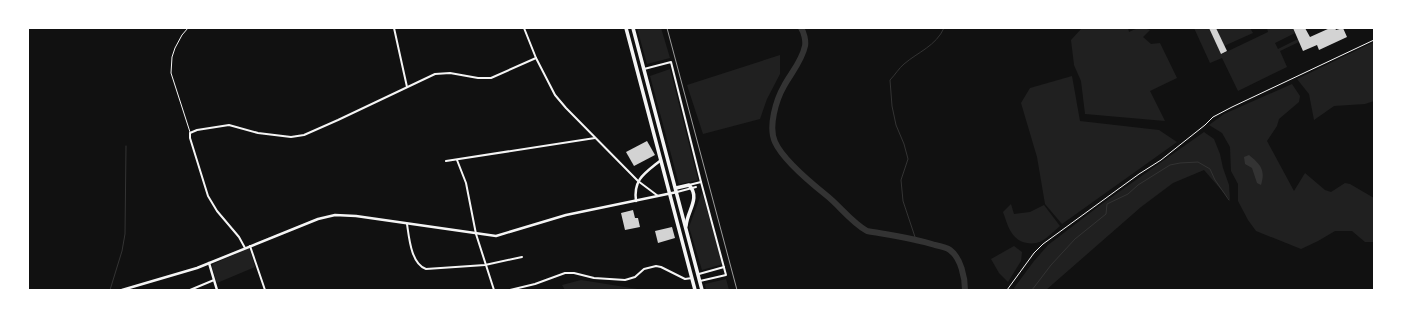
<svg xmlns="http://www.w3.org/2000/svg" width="1402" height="318" viewBox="0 0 1402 318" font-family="Figtree,sans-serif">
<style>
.green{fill:#202020}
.water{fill:#333}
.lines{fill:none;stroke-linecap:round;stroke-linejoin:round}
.stream{stroke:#333;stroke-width:1}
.river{stroke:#333;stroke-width:6}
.building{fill:#d3d3d3}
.path{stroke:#f5f5f5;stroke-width:1}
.service{stroke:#f5f5f5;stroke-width:1}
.minor{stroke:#f5f5f5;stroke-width:2}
.tertiary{stroke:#f5f5f5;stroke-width:2.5}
.trunk{stroke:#f5f5f5;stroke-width:3.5}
.rail{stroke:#9a9a9a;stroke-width:1}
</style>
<rect width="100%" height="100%" fill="#111"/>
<g class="green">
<polygon points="637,28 661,28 670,58 647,64"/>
<path d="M 1082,28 L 1128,28 L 1129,32 C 1136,28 1142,27 1150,30 L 1143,37 L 1151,44 L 1160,43 L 1177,78 L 1150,91 L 1165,121 L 1085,114 L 1081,81 L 1074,65 L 1071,40 Z"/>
<polygon points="1194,28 1209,28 1222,54 1268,32 1267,28 1293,28 1295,33 1275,43 1278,49 1298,39 1299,42 1280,51 1287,67 1238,91 1222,58 1210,63"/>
<polygon points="1219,28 1250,28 1253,33 1224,46 1216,29"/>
<polygon points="1374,42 1374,101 1365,104 1334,106 1314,120 1309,94 1297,79"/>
<polygon points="780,55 780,74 767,99 760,119 703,134 687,85"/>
<polygon points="670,69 698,180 679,184 650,76"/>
<polygon points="1072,76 1080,121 1159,130 1177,142 1062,224 1045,204 1037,157 1021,103 1030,88"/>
<polygon points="1292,84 1300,96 1299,102 1279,119 1277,126 1267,141 1294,191 1305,173 1325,190 1331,192 1345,183 1350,184 1374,198 1374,242 1365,242 1352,231 1335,231 1318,241 1301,249 1256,231 1248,220 1238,201 1238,184 1231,171 1230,147 1222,133 1209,125 1224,114"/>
<polygon points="1204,132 1214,139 1220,154 1223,168 1229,185 1230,200 1204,170 1173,183 1141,207 1046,290 1015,290 1014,288 1034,261 1048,245 1099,206"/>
<polygon points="702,192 723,264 702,270 689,227"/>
<path d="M 1011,204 L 1014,214 L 1030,212 L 1044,205 L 1060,226 C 1054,231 1048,237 1042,241 C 1038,243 1032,244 1027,243 C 1011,240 1008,226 1003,212 Z"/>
<polygon points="1014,246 1022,252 1021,261 1008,282 999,273 991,259"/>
<polygon points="249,248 255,267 217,283 212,267 213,264"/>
<polygon points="726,279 729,290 706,290 705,284"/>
<polygon points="581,280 644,290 565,290 562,285"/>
</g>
<path class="water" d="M 1249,155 C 1260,164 1266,170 1261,185 L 1257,183 L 1252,168 L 1245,164 L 1244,157 Z"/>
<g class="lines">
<g class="stream">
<path d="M 916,240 L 903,201 L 901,180 L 908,159 L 904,144 L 896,125 L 892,106 L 890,80 C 895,75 899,68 904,64 C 918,52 936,46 944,28"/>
<polyline points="110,290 122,251 125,234 126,146"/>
<polyline points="1032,290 1051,265 1075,239 1106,214 1107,204 1128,194 1138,185 1170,165 1180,163 1198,162 1210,169 1215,180 1229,200"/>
</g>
<path class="river" d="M 801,28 C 804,32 806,41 805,46 C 802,61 791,73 784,86 C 776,100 768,127 775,142 C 783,160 811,183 826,195 C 840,206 851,222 867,231 C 890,235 913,238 935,245 C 940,246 946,247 950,250 C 961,258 965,278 965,290"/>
</g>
<g class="building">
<polygon points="1209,28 1216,28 1227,51 1221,54"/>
<polygon points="1293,28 1305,28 1310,37 1330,28 1335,28 1336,30 1343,28 1347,37 1319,50 1317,45 1303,51"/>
<polygon points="647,141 655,155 634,166 626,152"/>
<polygon points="633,210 635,218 638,218 640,227 625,230 621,213"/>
<polygon points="672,227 675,238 658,243 655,231"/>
</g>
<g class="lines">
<polyline class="path" points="1007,290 1034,253 1043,244 1139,174 1161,160 1205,125 1213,117 1232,107 1374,40"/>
<polyline class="service" points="188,28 182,35 175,48 172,57 171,73 190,132"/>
<g class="minor">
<polyline points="394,28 407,87"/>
<polyline points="524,28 536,58 555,95 566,108 638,181 658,196"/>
<polyline points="644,69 671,62 701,182 726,275 700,281"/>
<polyline points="457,160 466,183 476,234 494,290"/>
<polyline points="446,161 595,138"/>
<polyline points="689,185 701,182"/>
<polyline points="677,192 696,187"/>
<path d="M 407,224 C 409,237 411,264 426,269 L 485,265 L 522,257"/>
<polyline points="250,246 265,290"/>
<polyline points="245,248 239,237 217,211 208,196 190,138 190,133 197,130 229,125 258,133 291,137 304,135 338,120 435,74 450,73 478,78 491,78 536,58"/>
<polyline points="699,274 724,267"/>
<polyline points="190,290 214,280"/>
<polyline points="510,290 535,284 565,273 574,273 594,278 625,280 635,277 644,269 656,266 661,267 685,279 692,278"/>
</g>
<g class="tertiary">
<path d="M 636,201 C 633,179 645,173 661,160"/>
<polyline points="209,263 217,290"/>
<polyline points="122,290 197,268 318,219 335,215 356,216 496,236 566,215 677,192"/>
</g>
<g class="trunk">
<polyline points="626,28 695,290"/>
<polyline points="633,28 702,290"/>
<path d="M 676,188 L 689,185 C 701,198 687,211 686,226"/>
</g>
<polyline class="rail" points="667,28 737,290"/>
</g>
<rect width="1402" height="318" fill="none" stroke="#ffffff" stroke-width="58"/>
</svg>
